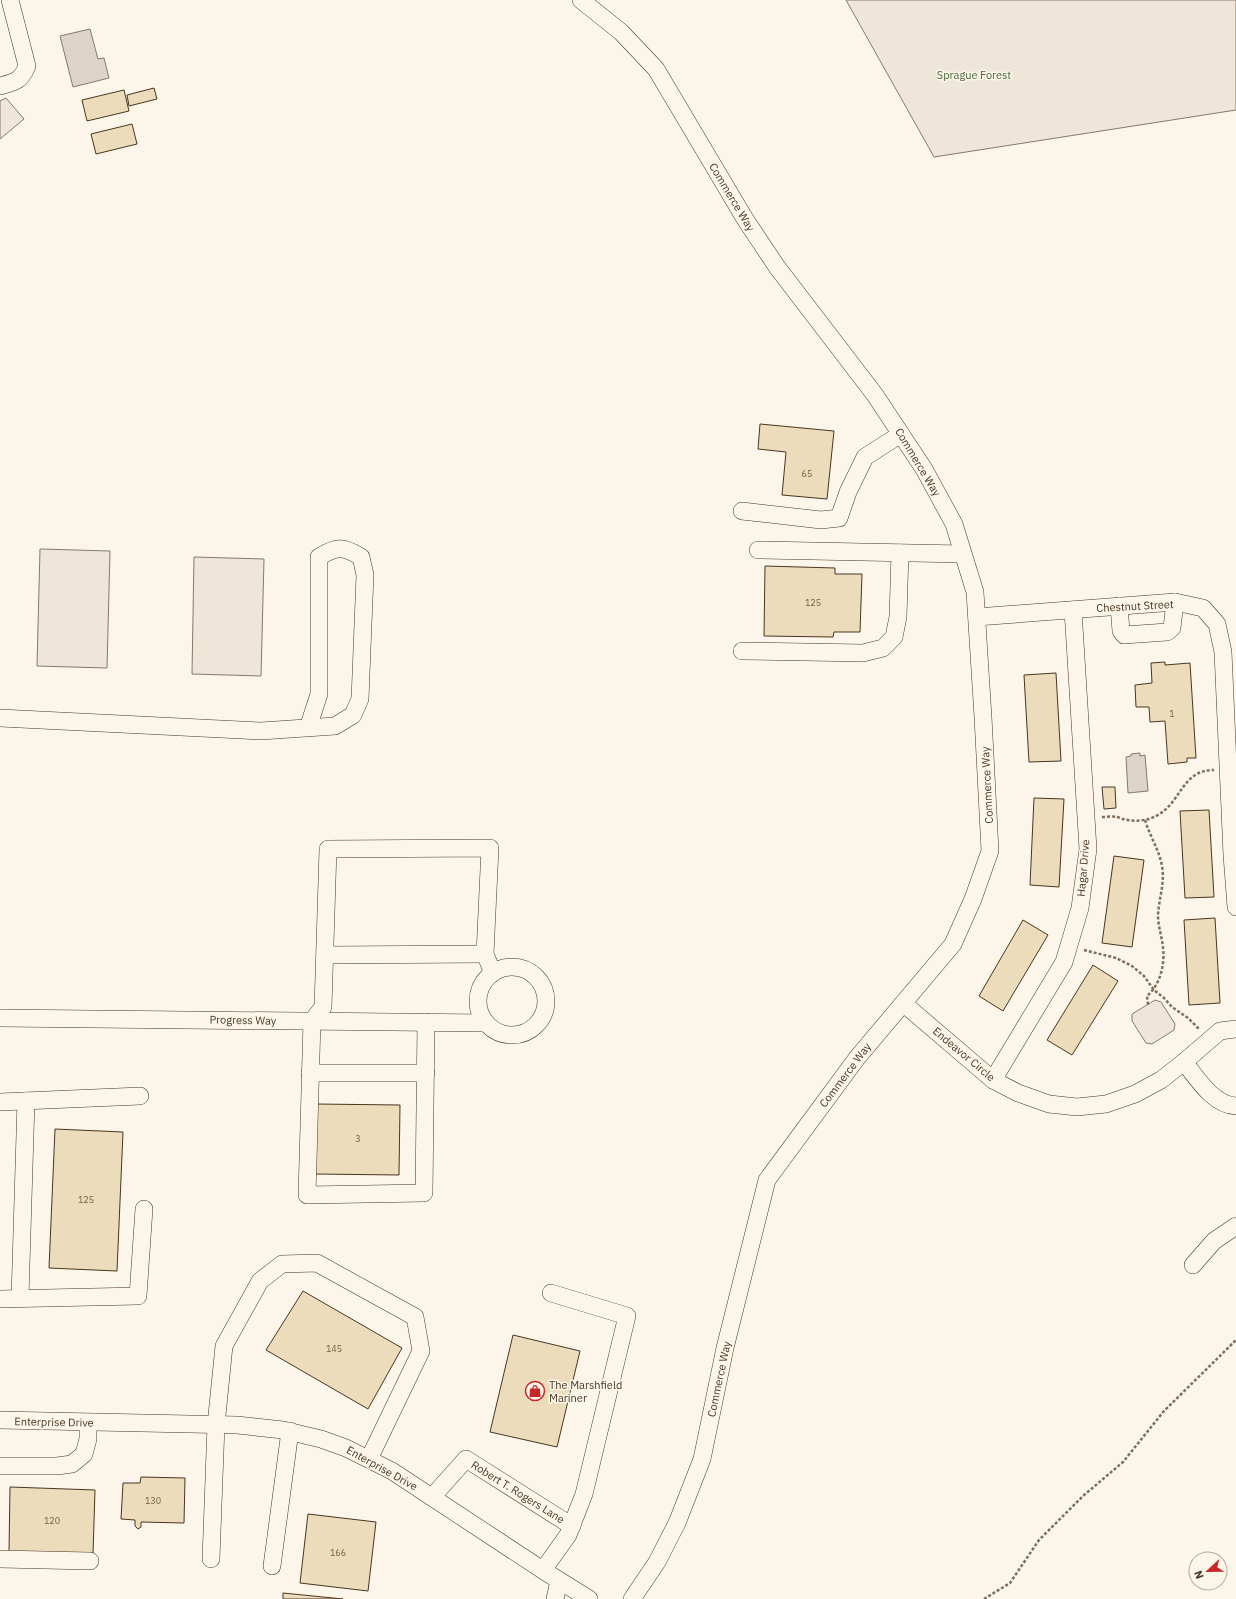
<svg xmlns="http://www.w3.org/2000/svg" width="1236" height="1599" viewBox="0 0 1236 1599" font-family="'IBM Plex Sans',sans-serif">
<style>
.green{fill:#ede6d9;stroke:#887966}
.water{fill:#dcd4c6;stroke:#887966}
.building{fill:#ecdcbc;stroke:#4a3520}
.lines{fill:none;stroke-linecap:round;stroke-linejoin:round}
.minor-casing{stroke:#4a3520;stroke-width:18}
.path{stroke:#7f6f5c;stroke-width:2.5;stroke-dasharray:3 2;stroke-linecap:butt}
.minor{stroke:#fbf6e9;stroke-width:17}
.labels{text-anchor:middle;stroke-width:3;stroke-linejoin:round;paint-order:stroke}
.number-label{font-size:9px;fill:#725f47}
.park-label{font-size:11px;fill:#436837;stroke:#fbf6e9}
.street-label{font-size:11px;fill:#4a3520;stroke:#fbf6e9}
.poi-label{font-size:11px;fill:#4a3520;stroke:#fbf6e9;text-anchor:start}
</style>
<rect width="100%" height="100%" fill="#fbf6e9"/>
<g class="green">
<polygon points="846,0 1236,0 1236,110 934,157"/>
<polygon points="6,98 24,119 0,139 0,101"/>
<polygon points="40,549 110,551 107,668 37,666"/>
<polygon points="194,557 264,559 261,676 192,674"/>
<polygon points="1155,1000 1161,1002 1175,1024 1174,1030 1152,1044 1146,1043 1132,1021 1132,1014"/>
</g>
<g class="water">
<polygon points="90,29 98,59 104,58 109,78 73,87 60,36"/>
<polygon points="1140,753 1140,756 1145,755 1148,791 1128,793 1126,757 1131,756 1131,754"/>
</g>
<g class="building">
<polygon points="154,88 157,99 129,106 127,95"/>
<polygon points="124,90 129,111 87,121 82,100"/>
<polygon points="132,124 137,144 96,154 91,134"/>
<polygon points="760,424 834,431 827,499 782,495 786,452 758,449"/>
<polygon points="765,566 835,568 835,574 862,574 860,632 834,632 833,637 764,636"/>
<polygon points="1165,662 1165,665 1190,663 1196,758 1187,758 1187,762 1168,764 1165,721 1150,722 1149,707 1136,707 1135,685 1152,683 1151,663"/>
<polygon points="1056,673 1061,761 1029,762 1024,675"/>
<polygon points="1102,787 1115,787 1116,808 1104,809"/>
<polygon points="1034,798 1064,799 1059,887 1030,885"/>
<polygon points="1209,810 1214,897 1185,898 1180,811"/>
<polygon points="1114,856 1144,860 1132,947 1102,943"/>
<polygon points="1215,918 1220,1003 1189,1005 1184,920"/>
<polygon points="1023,920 1048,935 1003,1011 979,996"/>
<polygon points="1093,965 1118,981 1072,1055 1047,1040"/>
<polygon points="316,1104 400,1105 399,1175 315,1174"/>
<polygon points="55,1129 123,1132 117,1271 49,1268"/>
<polygon points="303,1291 402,1348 368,1409 266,1350"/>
<polygon points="513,1335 580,1351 557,1447 490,1432"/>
<polygon points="141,1477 185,1478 184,1523 141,1522 141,1527 138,1529 135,1526 135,1520 121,1519 123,1483 140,1483"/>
<polygon points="10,1487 95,1490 93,1554 9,1552"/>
<polygon points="308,1514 376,1522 368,1591 300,1583"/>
<polygon points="283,1593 343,1599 283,1599"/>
</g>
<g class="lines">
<g class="minor-casing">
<g id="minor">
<polyline points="581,0 621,32 656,69 745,219 777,267 875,395 924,469 954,524 975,592 983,717 990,851 973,899 953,944 857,1058 767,1180 725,1348 702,1459 677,1523 657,1562 632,1599"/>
<path d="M 0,86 C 15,82 21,81 27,66 L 10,0"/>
<polyline points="742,511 821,520 839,518 848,492 865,457 901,434"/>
<polyline points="758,550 963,554"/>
<polyline points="1119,606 1121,631 1124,635 1167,632 1172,628 1175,602"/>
<polyline points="977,617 1175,602 1203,608 1217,624 1223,652 1232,855 1236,907"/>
<polyline points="742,651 863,653 883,648 894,637 898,617 900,553"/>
<path d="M 0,718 L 261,731 L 335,726 L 353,715 L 360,699 L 365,575 L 361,557 C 343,546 337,546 319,557 L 319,694 L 308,728"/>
<polyline points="325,955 485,954"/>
<circle cx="512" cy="1001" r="34"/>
<polyline points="903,1003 993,1080 1018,1093 1049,1104 1077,1107 1106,1104 1135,1094 1161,1080 1184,1062 1220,1031 1236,1029"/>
<polyline points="0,1018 486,1023"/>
<polyline points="426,1022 424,1193 307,1195 312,1021 323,1007 328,849 490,848 485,954 493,973"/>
<path d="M 1184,1062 C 1197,1078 1213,1105 1236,1106"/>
<polyline points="310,1073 426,1073"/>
<polyline points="993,1080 1064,962 1080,908 1088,849 1073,610"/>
<polyline points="0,1102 140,1096"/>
<polyline points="1193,1265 1214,1241 1236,1226"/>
<polyline points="20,1298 26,1101"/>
<polyline points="0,1299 138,1296 144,1209"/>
<polyline points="0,1420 237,1425 283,1430 321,1439 346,1448 392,1471 544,1571 589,1599"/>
<polyline points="0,1466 57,1466 72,1464 84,1454 88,1439 88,1423"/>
<polyline points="432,1497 466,1459 572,1526"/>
<polyline points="0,1559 90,1561"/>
<polyline points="211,1559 216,1425 224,1346 260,1281 282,1264 317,1263 415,1317 421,1351 369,1459"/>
<polyline points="272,1566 290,1431"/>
<polyline points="543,1570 568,1535 584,1494 627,1316 551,1293"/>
<polyline points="555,1599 559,1581"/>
</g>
</g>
<g class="path">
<path d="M 1102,817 C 1107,817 1113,816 1117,817 C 1119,817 1121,819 1123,819 C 1133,822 1147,821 1156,816 C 1182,803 1181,770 1214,770"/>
<path d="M 1145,820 C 1150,837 1159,849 1162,866 C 1165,883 1159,898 1158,915 C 1158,926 1162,937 1163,948 C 1165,965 1160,985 1147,996 L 1148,1005"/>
<polyline points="1084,950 1116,958 1132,966 1144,976 1154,990 1164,998 1172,1007 1188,1018 1199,1029"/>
<polyline points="984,1599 1010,1583 1039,1540 1083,1496 1123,1462 1164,1411 1236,1340"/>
</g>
<use href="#minor" class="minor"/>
</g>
<defs>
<g id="shop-ring" transform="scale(1)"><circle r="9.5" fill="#fbf6e9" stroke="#c62828" stroke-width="1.5"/><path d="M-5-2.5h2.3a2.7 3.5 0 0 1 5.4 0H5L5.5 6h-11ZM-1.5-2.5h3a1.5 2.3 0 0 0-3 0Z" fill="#c62828"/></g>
</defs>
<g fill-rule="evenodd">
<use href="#shop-ring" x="535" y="1391"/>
</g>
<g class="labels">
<g class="number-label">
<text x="807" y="477">65</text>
<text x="813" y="606">125</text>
<text x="1172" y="717">1</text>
<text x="358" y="1142">3</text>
<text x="86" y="1203">125</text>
<text x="334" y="1352">145</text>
<text x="153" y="1504">130</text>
<text x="52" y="1524">120</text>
<text x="338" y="1556">166</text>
</g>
<g class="park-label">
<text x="974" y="79">Sprague Forest</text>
</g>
<g class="street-label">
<text transform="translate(732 197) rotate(59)" y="4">Commerce Way</text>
<text transform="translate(918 462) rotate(59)" y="4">Commerce Way</text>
<text transform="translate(1135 606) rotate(-3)" y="4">Chestnut Street</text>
<text transform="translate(987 785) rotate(-93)" y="4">Commerce Way</text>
<text transform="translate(1083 868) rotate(-85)" y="4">Hagar Drive</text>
<text transform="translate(243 1020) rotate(1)" y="4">Progress Way</text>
<text transform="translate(964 1054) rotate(40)" y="4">Endeavor Circle</text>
<text transform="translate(845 1075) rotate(-53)" y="4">Commerce Way</text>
<text transform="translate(719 1379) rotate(-78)" y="4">Commerce Way</text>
<text transform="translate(54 1422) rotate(1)" y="4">Enterprise Drive</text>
<text transform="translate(382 1468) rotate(29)" y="4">Enterprise Drive</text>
<text transform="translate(518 1492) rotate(32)" y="4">Robert T. Rogers Lane</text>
</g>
<g class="poi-label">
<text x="549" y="1389">The Marshfield<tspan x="549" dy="13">Mariner</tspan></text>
</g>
</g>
<g transform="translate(1208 1571) rotate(248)"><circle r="19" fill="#fbf6e9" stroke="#b4a999"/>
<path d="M0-3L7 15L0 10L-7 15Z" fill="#c62828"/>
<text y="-6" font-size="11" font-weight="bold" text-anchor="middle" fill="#4a3520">N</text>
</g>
</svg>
